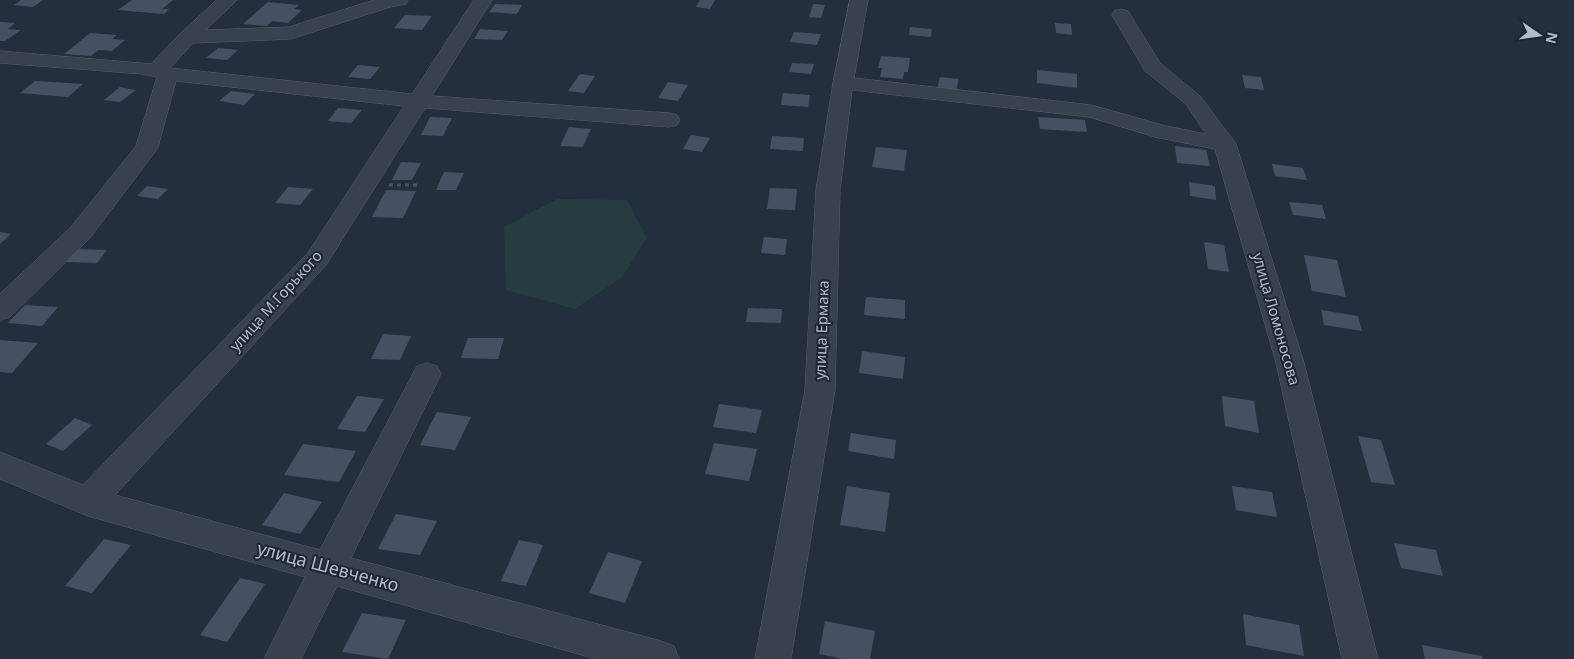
<svg xmlns="http://www.w3.org/2000/svg" width="1574" height="659" viewBox="0 0 1574 659" font-family="'Noto Sans',sans-serif">
<style>
.green{fill:#263c3f}
.building{fill:#455162}
.lines{fill:none;stroke-linecap:round;stroke-linejoin:round}
.minor-casing{stroke:#565f6c;stroke-width:1}
.path{stroke:#44595c;stroke-width:3;stroke-dasharray:4 4;stroke-linecap:butt}
.minor{fill:#38414e;fill-rule:evenodd}
.labels{text-anchor:middle;stroke-width:4;stroke-linejoin:round;paint-order:stroke}
.street-label{font-size:15px;fill:#b4bcc9;stroke:#1d2633}
.near-street-label{font-size:18px;fill:#b4bcc9;stroke:#1d2633}
</style>
<rect width="100%" height="100%" fill="#242f3e"/>
<polygon class="green" points="557,199 627,200 647,238 622,277 575,309 506,290 504,227"/>
<g class="building">
<polygon points="21,0 43,0 33,7 14,5"/>
<polygon points="132,0 173,0 162,9 169,9 164,14 118,10"/>
<polygon points="700,0 715,0 710,9 696,7"/>
<polygon points="268,2 299,5 294,9 302,10 288,23 272,21 267,26 243,24"/>
<polygon points="495,4 522,5 517,14 489,12"/>
<polygon points="813,4 825,5 821,18 809,17"/>
<polygon points="405,15 432,16 422,30 394,28"/>
<polygon points="0,22 15,23 8,29 21,30 5,41 0,41"/>
<polygon points="1055,23 1071,24 1072,35 1056,33"/>
<polygon points="910,27 932,29 931,37 909,35"/>
<polygon points="480,29 508,31 502,40 474,39"/>
<polygon points="794,32 821,34 817,45 790,42"/>
<polygon points="90,33 117,35 112,39 125,40 112,51 98,50 91,56 64,54"/>
<polygon points="218,48 238,50 227,60 206,58"/>
<polygon points="881,56 910,58 908,72 904,72 903,79 880,77 882,68 878,68"/>
<polygon points="792,63 814,64 811,74 789,72"/>
<polygon points="358,65 380,67 370,79 348,77"/>
<polygon points="1037,70 1077,74 1077,88 1037,83"/>
<polygon points="580,74 595,76 584,93 568,91"/>
<polygon points="1242,75 1261,77 1264,90 1245,88"/>
<polygon points="940,77 959,79 956,91 937,89"/>
<polygon points="35,81 83,84 68,97 20,93"/>
<polygon points="668,82 688,85 678,101 658,98"/>
<polygon points="120,87 136,90 120,102 104,100"/>
<polygon points="231,91 255,94 244,105 219,101"/>
<polygon points="783,93 810,95 808,107 781,105"/>
<polygon points="338,108 362,110 351,123 328,121"/>
<polygon points="430,117 452,118 443,136 421,135"/>
<polygon points="1038,117 1085,120 1087,132 1040,129"/>
<polygon points="569,127 591,129 583,147 560,146"/>
<polygon points="691,135 710,138 702,152 683,149"/>
<polygon points="772,136 804,138 803,151 770,149"/>
<polygon points="1175,146 1206,150 1210,166 1177,163"/>
<polygon points="876,147 907,150 904,171 872,167"/>
<polygon points="401,162 421,163 412,180 392,180"/>
<polygon points="1272,164 1303,168 1307,180 1275,176"/>
<polygon points="444,172 464,173 456,190 436,190"/>
<polygon points="1189,182 1215,186 1216,200 1190,196"/>
<polygon points="147,186 168,189 158,199 137,196"/>
<polygon points="288,187 313,189 300,205 275,203"/>
<polygon points="770,188 797,189 795,210 767,209"/>
<polygon points="386,190 416,191 403,218 372,217"/>
<polygon points="1289,202 1322,205 1326,219 1293,215"/>
<polygon points="0,232 11,234 0,244"/>
<polygon points="764,237 787,239 785,255 761,253"/>
<polygon points="1204,242 1224,245 1229,272 1208,269"/>
<polygon points="76,249 107,250 97,263 66,262"/>
<polygon points="1304,255 1337,260 1346,297 1312,291"/>
<polygon points="866,297 905,300 905,319 864,315"/>
<polygon points="25,305 58,307 42,326 8,323"/>
<polygon points="748,308 782,309 781,323 746,322"/>
<polygon points="1321,310 1358,316 1362,331 1324,325"/>
<polygon points="383,334 411,336 400,360 371,359"/>
<polygon points="468,338 504,338 498,359 461,358"/>
<polygon points="0,340 38,343 12,373 0,372"/>
<polygon points="862,351 905,357 903,379 859,373"/>
<polygon points="357,396 384,399 365,432 337,429"/>
<polygon points="1222,396 1254,401 1259,433 1225,426"/>
<polygon points="719,404 762,410 756,433 713,427"/>
<polygon points="437,412 471,417 455,450 420,445"/>
<polygon points="75,418 92,425 63,451 46,444"/>
<polygon points="851,433 896,440 894,459 848,451"/>
<polygon points="1358,436 1381,440 1395,485 1371,482"/>
<polygon points="714,443 757,449 749,481 705,474"/>
<polygon points="303,444 356,451 339,482 284,475"/>
<polygon points="847,486 890,493 885,532 840,525"/>
<polygon points="1232,486 1272,492 1277,517 1236,510"/>
<polygon points="284,493 322,502 300,534 262,525"/>
<polygon points="396,514 437,521 420,555 378,549"/>
<polygon points="104,539 131,545 92,593 65,586"/>
<polygon points="519,540 543,545 526,586 501,581"/>
<polygon points="1394,543 1436,550 1443,576 1401,568"/>
<polygon points="608,552 642,561 625,603 589,593"/>
<polygon points="240,578 265,584 227,642 200,635"/>
<polygon points="362,613 406,620 388,659 342,652"/>
<polygon points="1243,614 1299,625 1304,656 1246,645"/>
<polygon points="825,621 875,631 870,659 843,659 819,654"/>
<polygon points="1422,645 1482,656 1483,659 1425,659"/>
</g>
<g class="lines">
<g class="minor-casing">
<g id="minor">
<polygon points="217,0 237,0 206,30 289,27 374,0 408,0 406,4 390,7 291,39 193,43 170,68 412,94 474,0 492,0 432,96 669,113 677,115 680,120 677,125 669,127 425,108 326,265 115,495 320,550 417,366 427,363 437,366 441,374 351,558 661,641 674,646 679,659 596,659 337,586 301,659 264,659 305,577 88,516 0,479 0,452 83,485 308,253 404,106 176,81 158,147 155,152 89,239 10,317 0,320 0,294 71,227 136,146 157,77 143,74 0,63 0,51 151,64 181,33"/>
<polygon points="850,0 868,0 854,78 1091,105 1166,126 1206,134 1186,104 1145,71 1112,15 1114,11 1121,9 1128,11 1160,63 1200,96 1236,144 1304,363 1378,659 1342,659 1276,363 1215,149 1155,137 1089,117 852,90 840,190 835,390 791,659 755,659 805,390 816,190 833,83"/>
</g>
</g>
<polyline class="path" points="389,185 421,185"/>
<use href="#minor" class="minor"/>
</g>
<g class="labels">
<g class="street-label">
<text transform="translate(276 301) rotate(-48)" y="5">улица М.Горького</text>
<text transform="translate(1276 319) rotate(74)" y="5">улица Ломоносова</text>
<text transform="translate(822 330) rotate(-88)" y="5">улица Ермака</text>
</g>
<g class="near-street-label">
<text transform="translate(328 567) rotate(15)" y="6">улица Шевченко</text>
</g>
</g>
<g transform="translate(1539 35) rotate(103)" stroke="#1d2633" stroke-width="4" paint-order="stroke">
<path d="M0-4L9 19L0 12L-9 19Z" fill="#b4bcc9"/>
<text y="-8" font-size="14" font-weight="bold" text-anchor="middle" fill="#b4bcc9">N</text>
</g>
</svg>
